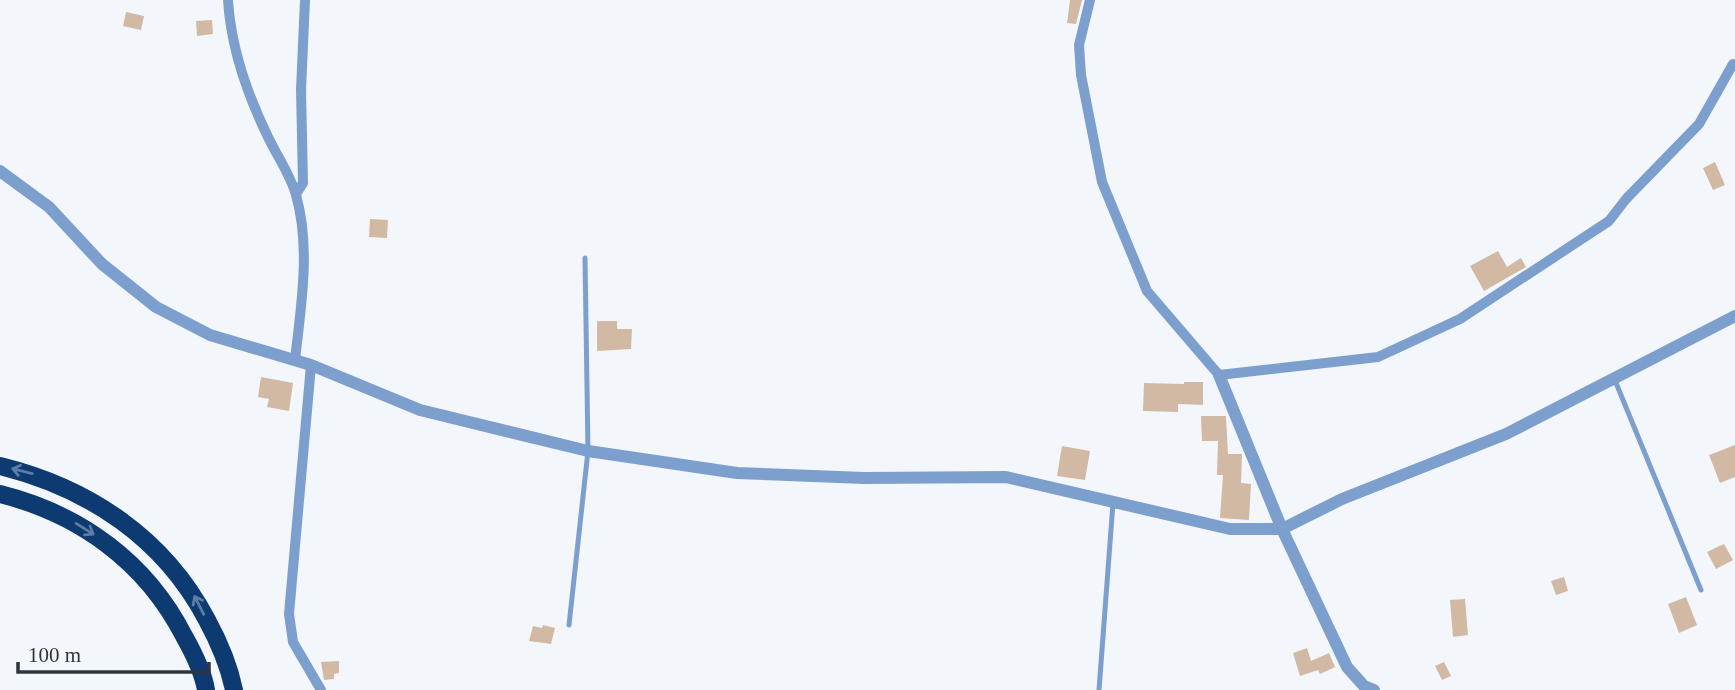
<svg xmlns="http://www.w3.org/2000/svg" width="1735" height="690" viewBox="0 0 1735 690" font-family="Georgia,serif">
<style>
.building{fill:#d2b9a3}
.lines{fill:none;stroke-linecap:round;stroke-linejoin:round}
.service{stroke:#7c9fce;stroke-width:5}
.minor{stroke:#7c9fce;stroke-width:10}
.tertiary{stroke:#7c9fce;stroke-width:12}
.motorway{stroke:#0c3a71;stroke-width:18}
.oneway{stroke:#5d7ca2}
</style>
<rect width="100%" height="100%" fill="#f3f7fc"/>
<g class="building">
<polygon points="1070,0 1082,0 1076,24 1067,23"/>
<polygon points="126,12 144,16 141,30 123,26"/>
<polygon points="212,20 213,34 197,36 196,21"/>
<polygon points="1715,162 1725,185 1713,190 1703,168"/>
<polygon points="370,219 388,220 387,238 369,237"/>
<polygon points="1498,251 1507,267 1521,258 1526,267 1484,291 1470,266"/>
<polygon points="597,321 617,321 617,329 632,329 631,349 597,351"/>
<polygon points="261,377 293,383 289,411 267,407 269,399 258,397"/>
<polygon points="1184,382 1203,382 1203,405 1178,404 1178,412 1143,411 1144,383 1184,384"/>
<polygon points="1201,416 1226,416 1228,454 1242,454 1241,483 1251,484 1249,520 1220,518 1223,475 1217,475 1218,441 1202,441"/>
<polygon points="1735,445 1735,477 1720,483 1709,455"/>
<polygon points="1062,446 1090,451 1085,480 1057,476"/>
<polygon points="1724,544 1733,560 1716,569 1707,552"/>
<polygon points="1564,577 1568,591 1556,595 1551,581"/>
<polygon points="1686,597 1697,625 1679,633 1668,604"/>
<polygon points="1465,599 1468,635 1453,637 1450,600"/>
<polygon points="543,625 555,628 551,644 529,641 533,626 542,628"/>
<polygon points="1307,648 1311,661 1329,653 1335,667 1320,674 1318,670 1300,676 1293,653"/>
<polygon points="339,661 339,673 334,674 334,679 324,680 321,662"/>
<polygon points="1444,662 1451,676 1442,680 1435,666"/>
</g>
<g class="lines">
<g class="service">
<polyline points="1614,378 1701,590"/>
<polyline points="569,625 588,451 585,258"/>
<polyline points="1099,690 1113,503"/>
</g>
<g class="minor">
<path d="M 228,0 C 231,49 247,94 268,137 C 277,156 291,176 296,195 C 311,248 301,306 295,360"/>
<polyline points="1090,0 1079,45 1081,75 1102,182 1147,291 1219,375 1378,357 1460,319 1609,221 1626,199 1699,124 1733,64"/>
<polyline points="296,194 303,183 301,90 305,0"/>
<polyline points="311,365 289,614 293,642 321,690"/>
</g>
<g class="tertiary">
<polyline points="0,171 49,207 102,264 156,307 210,335 311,365 420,410 588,451 737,473 864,478 1006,477 1230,529 1282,529 1342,499 1506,434 1735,316"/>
<polyline points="1219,375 1282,529 1347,667 1364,686 1374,690"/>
</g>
<g class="motorway">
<path d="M 0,466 C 89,488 164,538 207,620 C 219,642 229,666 234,690"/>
<path d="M 0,494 C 80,514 146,562 184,636 C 193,652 203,671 206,690"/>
</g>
</g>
<defs><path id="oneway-shaft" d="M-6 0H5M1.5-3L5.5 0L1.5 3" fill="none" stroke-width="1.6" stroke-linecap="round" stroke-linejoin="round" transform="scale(1.75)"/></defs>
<g class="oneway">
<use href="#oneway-shaft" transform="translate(22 471) rotate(-166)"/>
<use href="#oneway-shaft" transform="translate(85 529) rotate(32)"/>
<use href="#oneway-shaft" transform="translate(199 605) rotate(-117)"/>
</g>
<path d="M18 662v10h191v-10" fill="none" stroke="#2e353f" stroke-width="3.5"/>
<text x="28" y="662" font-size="21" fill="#2e353f" stroke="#f3f7fc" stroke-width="5" paint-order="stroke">100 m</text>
</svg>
